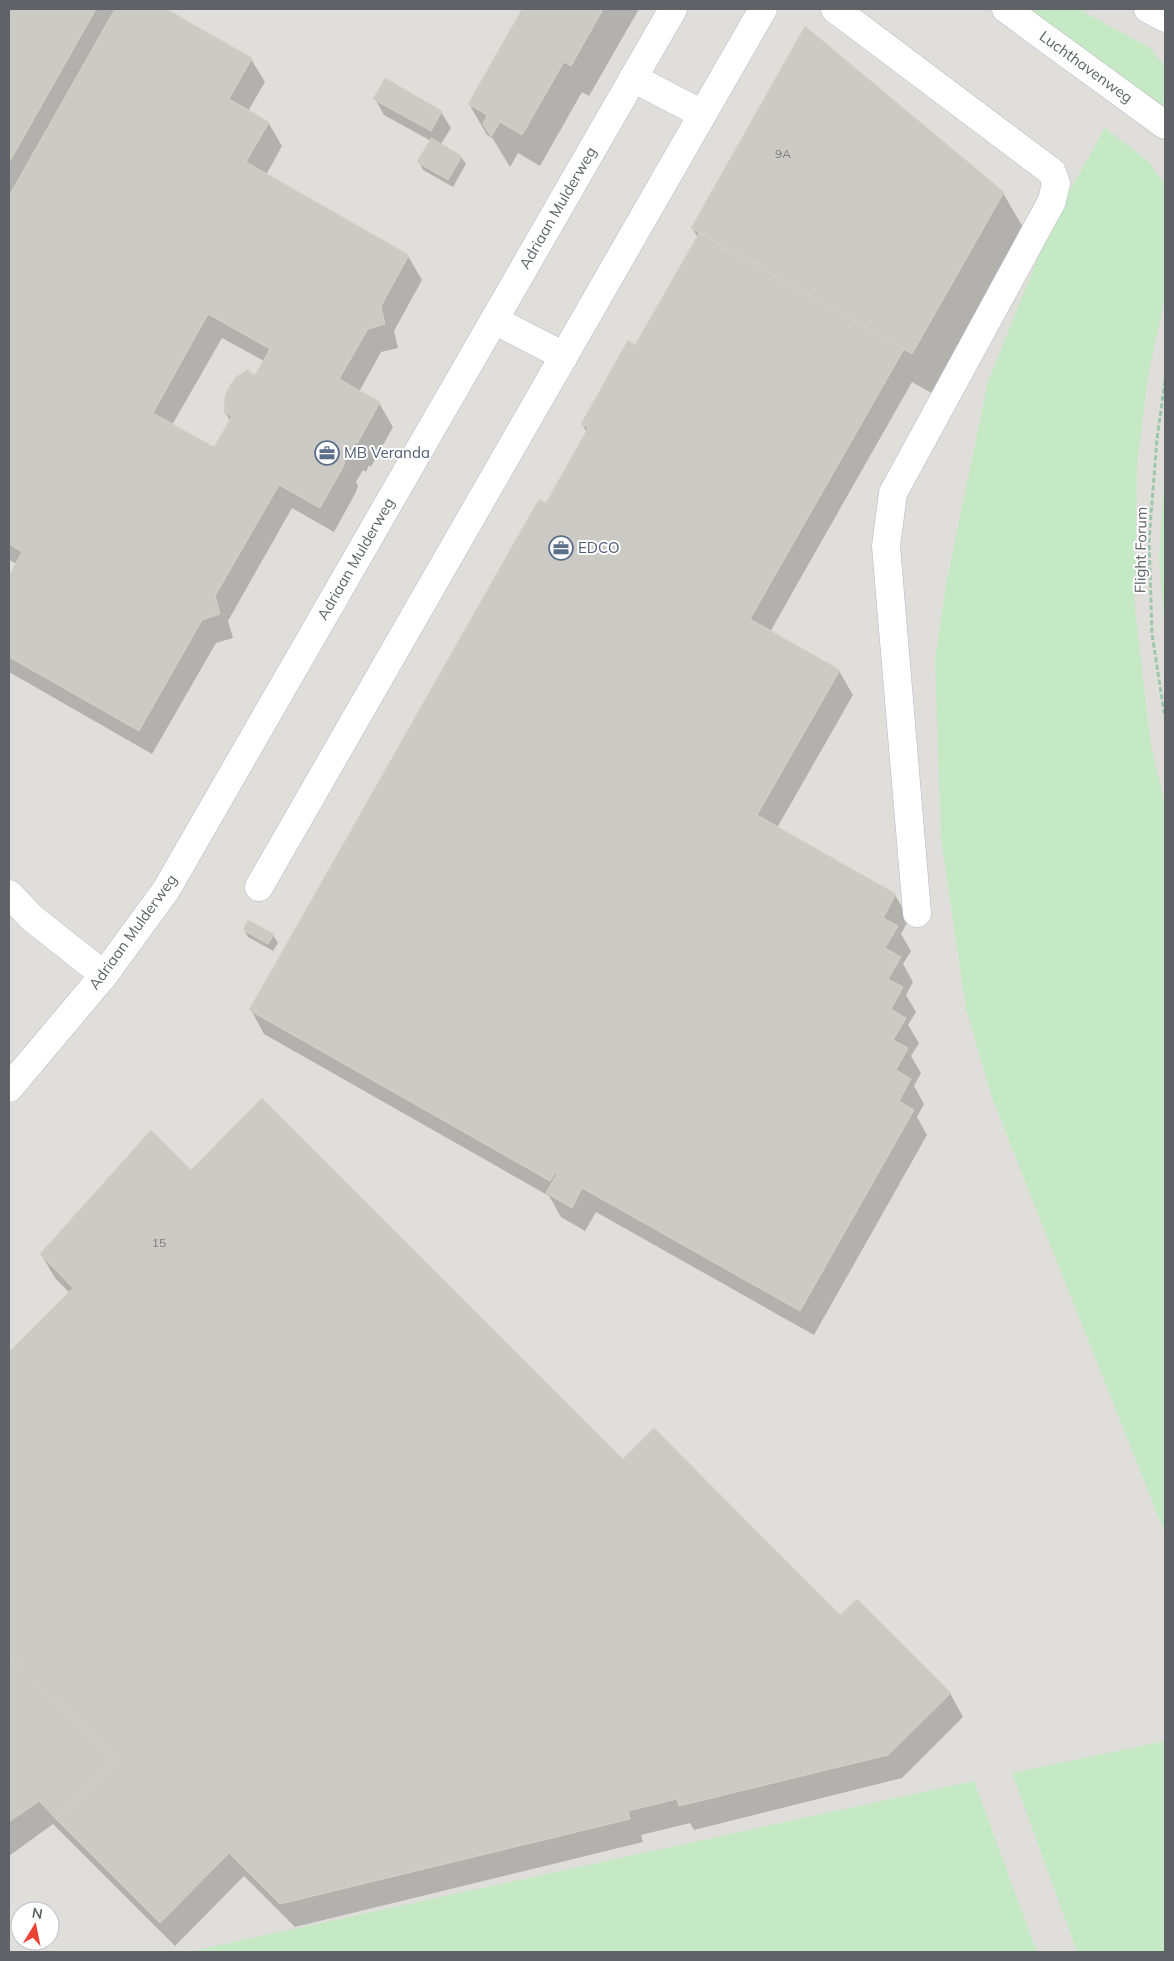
<svg xmlns="http://www.w3.org/2000/svg" width="1174" height="1961" viewBox="0 0 1174 1961" font-family="Mulish,sans-serif">
<style>
.industrial{fill:#e0deda;fill-rule:evenodd}
.green{fill:#c5e8c5}
.shadow{fill:#0003;fill-rule:evenodd}
.building{fill:#cccac5;stroke:#d6d1c6;fill-rule:evenodd}
.lines{fill:none;stroke-linecap:round;stroke-linejoin:round}
.minor-casing{stroke:#b5b8bc;stroke-width:29}
.path{stroke:#9cc7a9;stroke-width:3;stroke-dasharray:5 2.5;stroke-linecap:butt}
.minor{stroke:#fff;stroke-width:28}
.labels{text-anchor:middle;stroke-width:4;stroke-linejoin:round;paint-order:stroke}
.number-label{font-size:12px;fill:#7a7d7f}
.street-label{font-size:15px;fill:#5f6368;stroke:#fff}
.service-label{font-size:15px;fill:#4e5e75;stroke:#fff;text-anchor:start}
</style>
<rect width="100%" height="100%" fill="#f1efe8"/>
<path class="industrial" d="M 9,9 L 1165,9 L 1165,1952 L 9,1952 ZM 20,1911 L 50,1911 L 50,1941 L 20,1941 Z"/>
<g class="green">
<polygon points="1025,9 1078,9 1150,48 1165,67 1165,112"/>
<polygon points="1105,128 1149,162 1165,185 1165,296 1148,377 1137,466 1135,609 1151,747 1165,804 1165,1534 992,1098 966,1009 941,839 935,659 946,585 988,381 1054,219"/>
<polygon points="1165,458 1165,634 1159,559"/>
<polygon points="1165,1741 1165,1952 1077,1952 1012,1773"/>
<polygon points="974,1781 1037,1952 188,1952"/>
</g>
<g class="shadow">
<path d="M 9,9 L 164,9 L 251,59 L 265,82 L 248,111 L 268,122 L 282,146 L 266,175 L 408,256 L 422,280 L 394,331 L 398,348 L 381,352 L 359,392 L 379,403 L 393,427 L 371,467 L 369,465 L 366,472 L 363,470 L 356,482 L 358,486 L 356,492 L 334,532 L 292,508 L 228,621 L 233,638 L 216,643 L 152,754 L 9,672 L 9,578 L 17,564 L 9,560 ZM 222,338 L 264,361 L 255,377 L 225,410 L 230,422 L 215,449 L 172,425 Z"/>
<polygon points="523,9 639,9 589,96 582,92 540,166 518,153 510,167 493,139 487,135 469,104"/>
<polygon points="375,99 441,112 451,128 441,144 461,157 466,164 453,187 423,170 419,162 431,141 384,115"/>
<polygon points="1003,193 1028,236 937,396 912,382 770,632 839,671 853,695 777,828 895,895 909,919 901,934 911,951 903,964 913,982 906,995 916,1012 908,1025 919,1043 911,1056 921,1073 914,1086 924,1104 917,1117 927,1135 814,1335 596,1212 585,1231 561,1217 549,1196 264,1034 251,1010 587,433 582,424 636,346 698,238 692,228"/>
<polygon points="244,930 273,935 278,943 273,951 248,937"/>
<polygon points="191,1172 623,1461 840,1617 950,1693 963,1717 902,1778 694,1830 690,1823 641,1835 643,1842 295,1927 244,1876 175,1946 53,1824 9,1856 9,1354 70,1293 55,1278 41,1254"/>
</g>
<g class="building">
<polygon points="9,9 96,9 9,163"/>
<path d="M 115,9 L 166,9 L 252,58 L 229,99 L 269,122 L 246,162 L 409,255 L 381,306 L 385,324 L 368,329 L 339,379 L 380,402 L 357,444 L 355,442 L 352,448 L 349,447 L 342,459 L 345,461 L 343,467 L 320,508 L 279,485 L 215,596 L 220,614 L 202,620 L 139,731 L 9,657 L 9,576 L 22,552 L 9,544 L 9,196 ZM 208,314 L 270,349 L 255,375 L 248,371 L 250,369 L 247,370 L 236,377 L 229,387 L 225,396 L 224,410 L 225,415 L 226,413 L 232,416 L 214,447 L 153,413 Z"/>
<polygon points="522,9 603,9 571,66 564,62 522,135 500,122 491,137 483,124 487,115 468,104"/>
<polygon points="805,26 1004,192 912,354 691,228"/>
<polygon points="385,78 442,111 431,131 373,99"/>
<polygon points="431,138 462,156 448,180 417,162"/>
<polygon points="699,233 904,349 750,619 840,670 757,815 896,894 883,918 898,926 885,948 901,957 888,979 903,987 891,1009 906,1018 893,1040 908,1048 896,1070 911,1079 899,1101 914,1110 800,1311 582,1188 572,1208 546,1193 557,1174 555,1173 550,1181 249,1010 539,499 546,503 588,428 581,424 628,340 635,345"/>
<polygon points="248,920 274,934 268,944 243,930"/>
<polygon points="262,1098 623,1459 654,1428 840,1615 857,1599 951,1693 888,1755 679,1806 677,1799 628,1811 630,1819 280,1904 229,1853 160,1923 56,1819 115,1760 9,1655 9,1352 73,1288 40,1254 151,1130 191,1170"/>
<polygon points="9,1656 115,1760 56,1819 39,1801 9,1822"/>
</g>
<g class="lines">
<g class="minor-casing">
<g id="minor">
<polyline points="835,9 1052,172 1056,183 1052,201 893,493 886,546 917,913"/>
<polyline points="1006,9 1165,125"/>
<polyline points="1148,9 1165,18"/>
<polyline points="633,78 702,114"/>
<polyline points="494,320 564,356"/>
<polyline points="259,887 763,9"/>
<polyline points="9,894 32,918 104,975"/>
<polyline points="9,1088 104,975 166,890 673,9"/>
</g>
</g>
<polyline class="path" points="1165,381 1157,439 1149,540 1152,634 1165,718"/>
<use href="#minor" class="minor"/>
</g>
<defs>
<g id="office-ring" transform="scale(1.25)"><circle r="9.5" fill="#fff" stroke="#5c6f8a" stroke-width="1.5"/><path d="M-6-3h4V-5.5h4V-3h4V5H-6ZM-1-4.5V-3h2v-1.5ZM-6 0V1H6V0Z" fill="#5c6f8a"/></g>
</defs>
<g fill-rule="evenodd">
<use href="#office-ring" x="327" y="453"/>
<use href="#office-ring" x="561" y="548"/>
</g>
<g class="labels">
<g class="number-label">
<text x="783" y="158">9A</text>
<text x="159" y="1247">15</text>
</g>
<g class="street-label">
<text transform="translate(1086 67) rotate(36)" y="5">Luchthavenweg</text>
<text transform="translate(558 208) rotate(-60)" y="5">Adriaan Mulderweg</text>
<text transform="translate(1141 550) rotate(-89)" y="5">Flight Forum</text>
<text transform="translate(356 559) rotate(-60)" y="5">Adriaan Mulderweg</text>
<text transform="translate(133 932) rotate(-54)" y="5">Adriaan Mulderweg</text>
</g>
<g class="service-label">
<text x="344" y="458">MB Veranda</text>
<text x="578" y="553">EDCO</text>
</g>
</g>
<rect width="1174" height="1961" fill="none" stroke="#5f6368" stroke-width="20"/>
<g transform="translate(35 1926) rotate(10)"><circle r="24" fill="#ffffff" stroke="#bfc1c3"/>
<path d="M0-4L9 19L0 12L-9 19Z" fill="#ea4335"/>
<text y="-8" font-size="14" font-weight="bold" text-anchor="middle" fill="#5f6368">N</text>
</g>
</svg>
